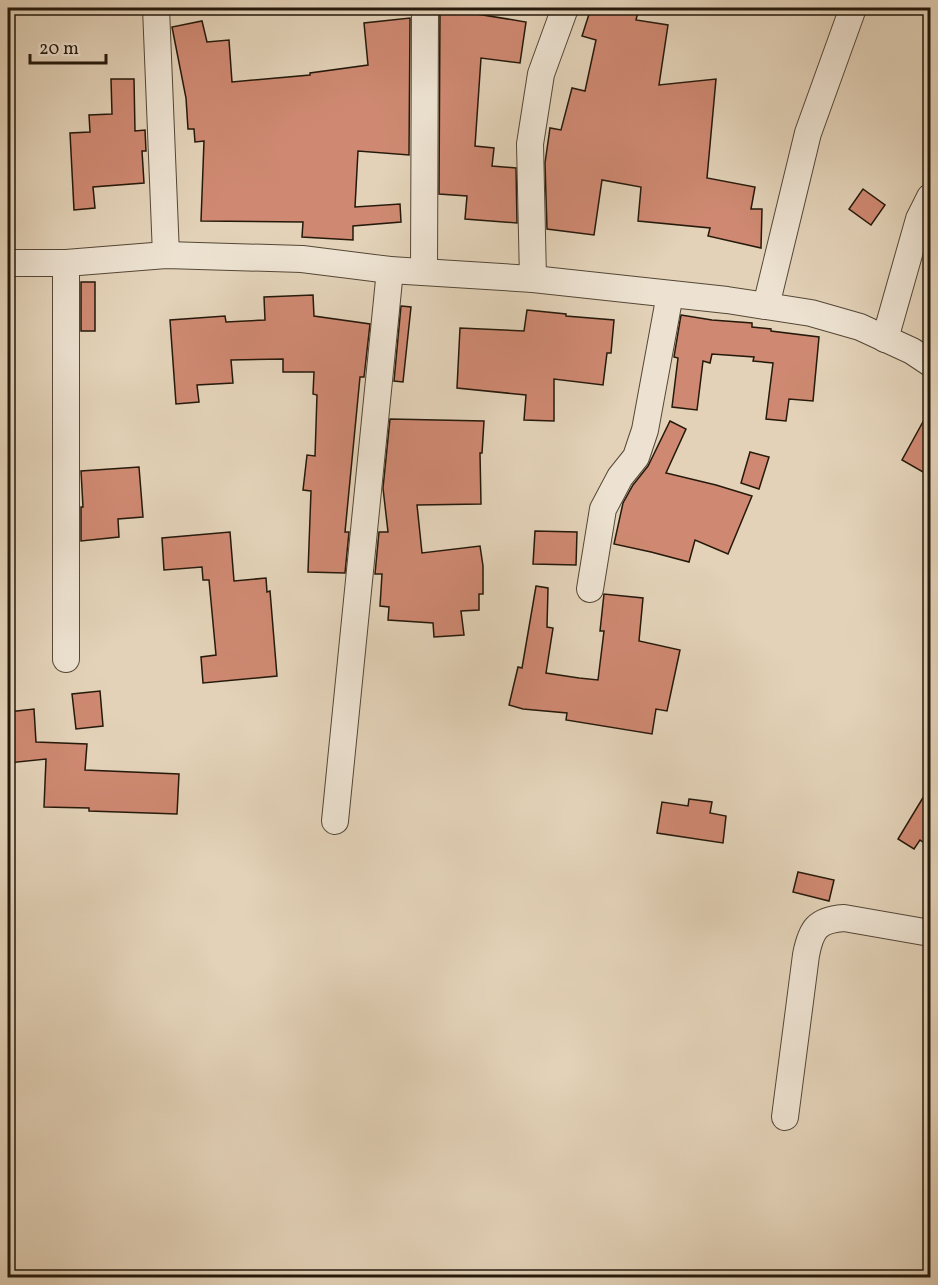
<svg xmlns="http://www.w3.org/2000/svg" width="938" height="1285" viewBox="0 0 938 1285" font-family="Vollkorn,serif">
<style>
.building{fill:#cf8972;stroke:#25190b;stroke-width:1.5}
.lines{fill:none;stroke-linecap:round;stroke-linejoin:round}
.street-casing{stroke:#544736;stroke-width:28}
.street{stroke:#ede2d1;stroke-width:26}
</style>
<rect width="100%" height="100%" fill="#e3d2b8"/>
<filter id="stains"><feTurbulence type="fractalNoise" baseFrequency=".00333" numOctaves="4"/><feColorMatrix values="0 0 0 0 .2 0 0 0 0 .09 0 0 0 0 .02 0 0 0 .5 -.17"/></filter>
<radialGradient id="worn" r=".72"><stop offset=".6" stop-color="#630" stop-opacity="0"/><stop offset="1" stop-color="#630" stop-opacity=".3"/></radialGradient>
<g class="building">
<polygon points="440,8 471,8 471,13 526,22 520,63 481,58 475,146 494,148 492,166 516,168 517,223 465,219 467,196 439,194"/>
<polygon points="591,8 639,8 636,20 668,25 659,85 716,79 707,178 755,187 751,209 762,209 761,248 708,236 710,228 638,221 641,187 602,180 594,235 547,229 545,163 550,128 561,130 572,88 585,91 596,40 582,36"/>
<polygon points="410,18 409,155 358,151 355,207 400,204 401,222 353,226 353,240 302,237 303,222 201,221 204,141 195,142 194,129 188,129 186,98 172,27 202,21 207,42 229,40 232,82 310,75 310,73 368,65 364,23"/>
<polygon points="111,79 134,79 135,131 145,130 146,151 142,151 144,183 93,187 95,208 74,210 70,133 90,132 89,115 112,114"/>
<polygon points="863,189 885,205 871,225 849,209"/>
<rect x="81" y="282" width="14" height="49"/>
<polygon points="313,295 314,316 370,324 364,377 360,377 345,532 349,532 345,573 308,572 311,491 303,490 307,455 315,456 317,395 313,394 314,372 283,372 283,359 231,360 233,383 197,385 199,402 176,404 170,320 225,316 226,322 265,320 264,297"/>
<polygon points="401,306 411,307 403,382 394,381"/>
<polygon points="527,310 566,314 566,316 614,320 611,353 607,353 603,385 554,379 554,421 524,420 526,395 457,388 460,328 524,331"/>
<polygon points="681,315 712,320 752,323 752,327 771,329 771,331 819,337 813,401 789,399 786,421 766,419 773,363 753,361 754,357 712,354 710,363 703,361 697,410 672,407 678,358 674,357"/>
<polygon points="930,409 930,476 902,460"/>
<polygon points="390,419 484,421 482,453 480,453 481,504 417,505 422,553 480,546 483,566 483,594 479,594 479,610 461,611 464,635 434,637 433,623 388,620 389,607 380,606 382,574 375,574 379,532 388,532 383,488"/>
<polygon points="670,421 686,429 666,473 716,485 752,496 728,554 695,540 689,562 651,552 614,544 623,503 633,485 648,466"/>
<polygon points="750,452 769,457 759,489 741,483"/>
<polygon points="139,467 143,517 118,519 119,537 81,541 81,507 83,507 81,471"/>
<polygon points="535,531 577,532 576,565 533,564"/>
<polygon points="230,532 234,581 266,578 267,592 270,591 277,676 203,683 201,657 216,655 209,580 203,580 202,567 164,570 162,538"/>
<polygon points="536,586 548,588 547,627 553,628 546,673 579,678 598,680 604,631 600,631 604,594 643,598 639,641 680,650 667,711 656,709 652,734 566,720 567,713 523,709 509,705 518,667 522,668"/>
<polygon points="100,691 103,726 76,729 72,694"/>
<polygon points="34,709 36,742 87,744 85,770 179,774 177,814 89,811 89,808 44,807 46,759 8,763 8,712"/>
<polygon points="930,786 930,847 920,840 914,849 898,839"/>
<polygon points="689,799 712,802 710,813 726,816 723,843 657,833 662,802 688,806"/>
<polygon points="798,872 834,880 829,901 793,892"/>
</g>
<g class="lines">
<g class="street-casing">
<g id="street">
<polyline points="156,8 166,255"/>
<polyline points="8,263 66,263 166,255 302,259 390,270 533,279 727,300 811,313 860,327 912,351 930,363"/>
<polyline points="424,272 425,8"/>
<polyline points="533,279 530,144 541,74 565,8"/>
<polyline points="766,306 808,133 853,8"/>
<polyline points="885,339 919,219 930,197"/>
<polyline points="590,589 603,509 620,477 636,457 645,430 670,294"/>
<polyline points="66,659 66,263"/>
<polyline points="335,821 390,270"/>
<path d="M 785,1117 L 806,955 C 811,929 817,920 844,918 L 930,933"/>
</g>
</g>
<use href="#street" class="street"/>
</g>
<rect width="938" height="1285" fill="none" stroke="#e3d2b8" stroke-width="30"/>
<rect x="9" y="9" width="920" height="1267" fill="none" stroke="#25190b" stroke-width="3"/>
<rect x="15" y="15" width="908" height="1255" fill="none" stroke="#25190b" stroke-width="1.5"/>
<path d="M30 54v9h76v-9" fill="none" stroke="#25190b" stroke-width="3"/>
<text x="39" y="54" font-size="18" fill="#25190b" stroke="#ede2d1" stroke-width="4.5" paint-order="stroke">20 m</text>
<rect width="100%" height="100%" filter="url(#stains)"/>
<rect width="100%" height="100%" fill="url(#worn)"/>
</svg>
